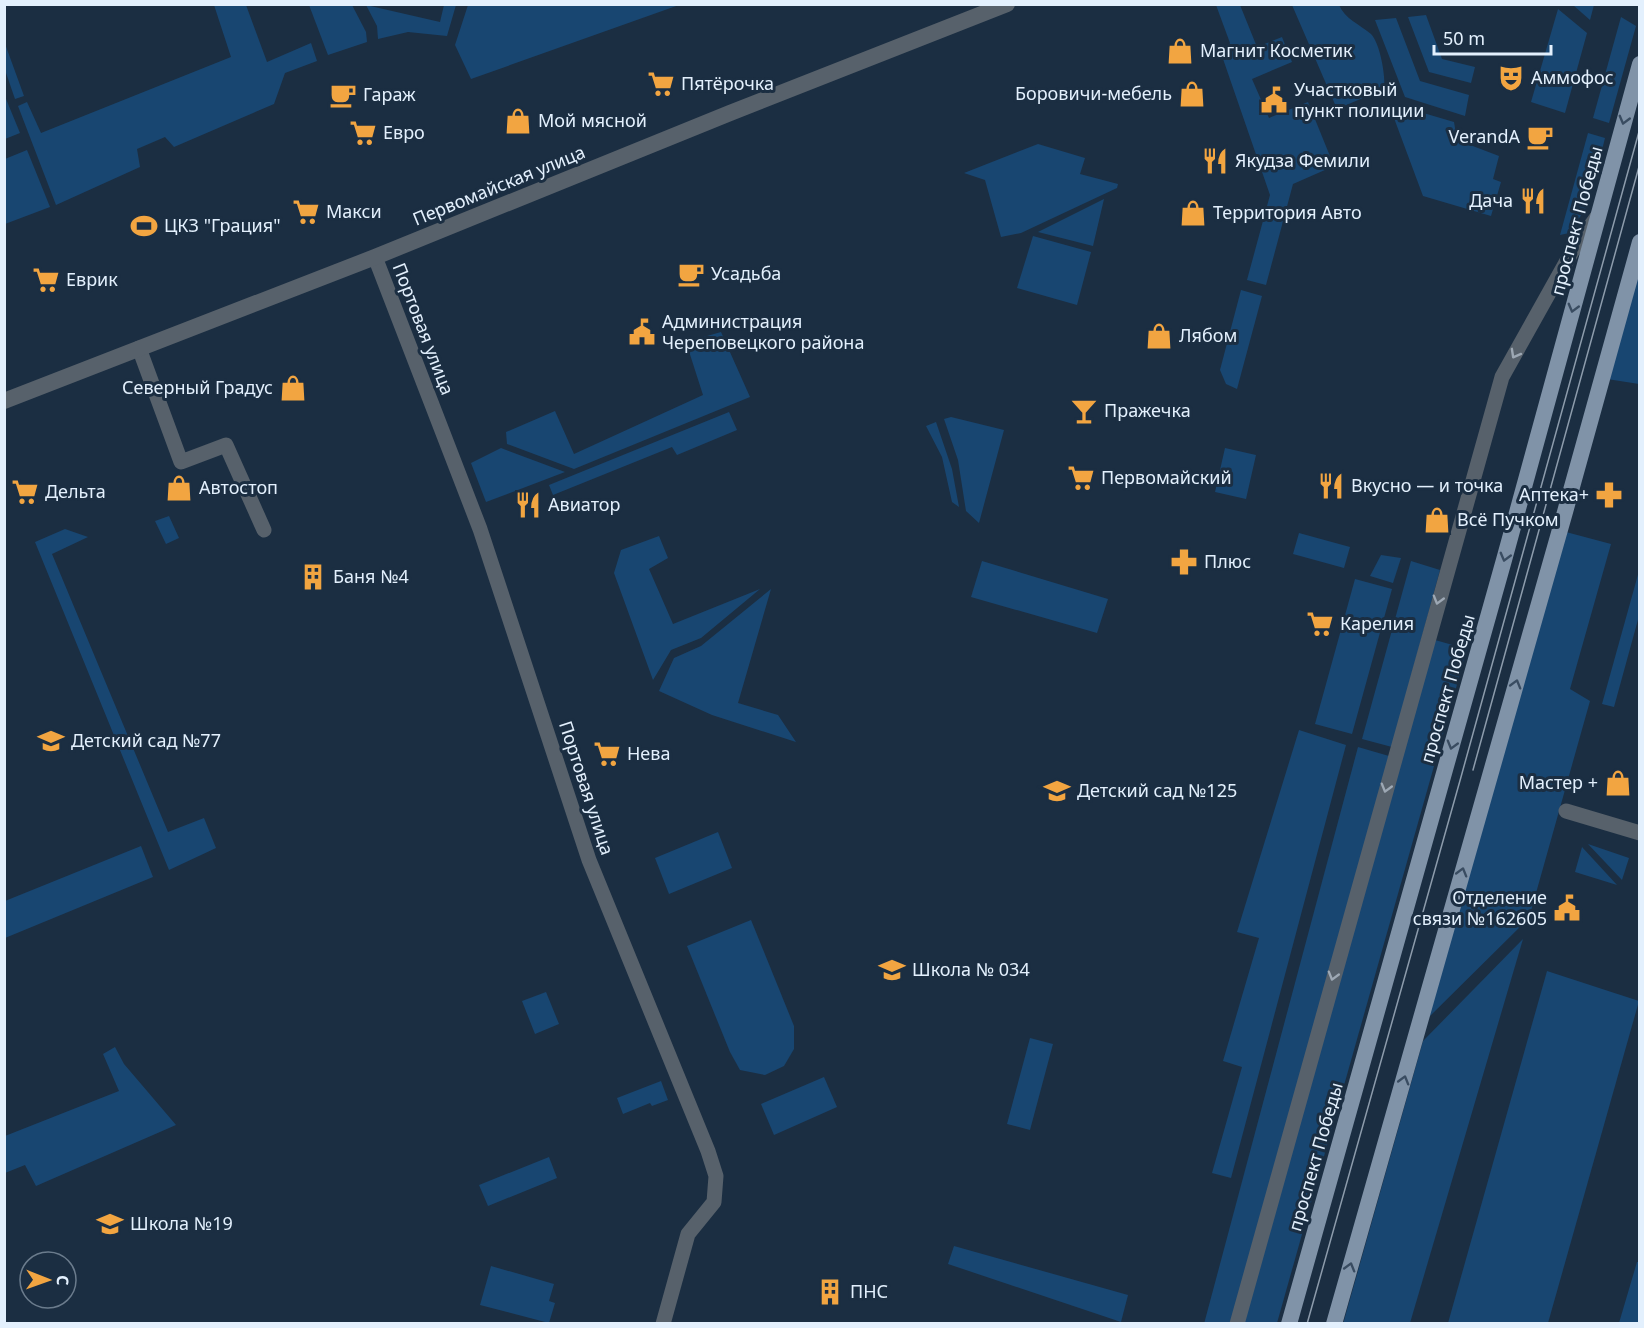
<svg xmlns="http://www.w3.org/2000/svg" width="1644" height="1328" viewBox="0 0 1644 1328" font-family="'Noto Sans',sans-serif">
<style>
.green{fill:#184671}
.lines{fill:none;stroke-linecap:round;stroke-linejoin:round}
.minor{stroke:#57616b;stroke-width:15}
.tertiary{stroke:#57616b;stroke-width:16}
.primary{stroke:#8093a8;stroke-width:16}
.tram{stroke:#8d9cac;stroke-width:1.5}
.oneway{stroke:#394c61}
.oneway2{stroke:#9da8b4}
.labels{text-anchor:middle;stroke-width:6;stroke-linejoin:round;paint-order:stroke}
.poi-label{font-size:18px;fill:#e3f0fd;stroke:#1b2e42;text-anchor:start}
.street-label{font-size:18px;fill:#e3f0fd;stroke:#1b2e42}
</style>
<rect width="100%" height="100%" fill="#1b2e42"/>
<g class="green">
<polygon points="214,5 246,5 267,62 311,43 317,61 285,73 274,104 174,147 165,137 137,149 140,167 56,205 18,106 27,102 41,133 231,57"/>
<polygon points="309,5 352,5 366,32 367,42 328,55"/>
<polygon points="366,5 440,22 444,5 456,5 447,36 408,32 378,39 377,26"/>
<polygon points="468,5 468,4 679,5 471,79 455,45"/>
<polygon points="1216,5 1240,5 1257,47 1282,37 1292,62 1252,79 1269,118 1308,102 1334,166 1293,184 1266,285 1247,280 1270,195 1222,56 1230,43"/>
<path d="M 1292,5 L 1339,5 C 1345,19 1359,24 1371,34 C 1380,43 1386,77 1384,89 L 1337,109 Z"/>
<polygon points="1573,5 1594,5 1590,20"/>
<polygon points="1558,9 1587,33 1565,113 1531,102"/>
<polygon points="1426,15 1442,59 1475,67 1471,83 1429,72 1408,17"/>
<polygon points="1621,17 1636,26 1609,123 1593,118"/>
<polygon points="1396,18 1420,81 1469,95 1465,116 1405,97 1375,20"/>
<polygon points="4,41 24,96 15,99 5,70"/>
<polygon points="4,94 20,133 5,139 4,139"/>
<polygon points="1403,107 1454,122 1457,140 1499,156 1493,179 1501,182 1491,216 1423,196 1391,110"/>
<polygon points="1588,133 1605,138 1588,205 1569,233 1560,235"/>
<polygon points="1038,144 1085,158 1080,174 1118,184 1117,188 1021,233 1001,237 985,180 964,173"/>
<polygon points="27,150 50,207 5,224 5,159"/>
<polygon points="1104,199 1093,246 1038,232"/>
<polygon points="1033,236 1091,252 1077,305 1017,288"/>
<polygon points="1639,265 1639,384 1607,379"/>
<polygon points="1241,290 1262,296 1237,389 1226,384 1220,370"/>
<polygon points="721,332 750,397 574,469 507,444 506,432 555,411 574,454 703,395 686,342"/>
<polygon points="729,412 737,430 677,455 672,447 553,495 549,485"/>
<polygon points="951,417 1004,430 979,523 966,511 958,460 944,419"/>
<polygon points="936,422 952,469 959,507 952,502 942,457 926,426"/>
<polygon points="501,448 565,472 486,502 471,463"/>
<polygon points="1225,448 1256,455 1246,499 1215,492"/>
<polygon points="169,516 179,538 166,544 155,521"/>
<polygon points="65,529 88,537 52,554 168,832 204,818 216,848 169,870 35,542"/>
<polygon points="1566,532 1611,544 1570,689 1590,701 1529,918 1428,1018"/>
<polygon points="1299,533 1350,547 1344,568 1293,554"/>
<polygon points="659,536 668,558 649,569 673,624 760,589 701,638 671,650 653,680 614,573 621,550"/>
<polygon points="1381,555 1401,558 1393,583 1370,576"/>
<polygon points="982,561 1108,599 1097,633 971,597"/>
<polygon points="1411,561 1440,570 1392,747 1362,739"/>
<polygon points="1639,571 1639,616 1614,707 1602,704"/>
<polygon points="1355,579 1392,589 1352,734 1315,724"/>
<polygon points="771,589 738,703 778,715 796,742 712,715 659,691 674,658 701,646"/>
<polygon points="1435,640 1467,649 1277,1323 1243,1324"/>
<polygon points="1299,730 1346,745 1231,1178 1212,1173 1242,1067 1223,1061 1259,938 1237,932"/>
<polygon points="1358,747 1389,756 1231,1323 1204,1324"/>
<polygon points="718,832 732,868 669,894 655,858"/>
<polygon points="1588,844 1629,858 1622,880"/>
<polygon points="141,846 153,877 5,938 5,901"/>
<polygon points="1582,847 1617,885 1575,872"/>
<polygon points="751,920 794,1026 794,1049 784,1066 765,1075 740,1070 730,1052 687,946"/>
<polygon points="1523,939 1410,1323 1343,1324 1423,1041"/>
<polygon points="1547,971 1639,1001 1548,1323 1448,1323"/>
<polygon points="546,992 559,1024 535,1034 522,1001"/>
<polygon points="1030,1038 1053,1044 1030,1130 1007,1124"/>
<polygon points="115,1047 124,1064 176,1125 36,1186 25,1165 5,1173 5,1136 119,1091 103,1054"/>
<polygon points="824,1077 837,1107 774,1135 761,1104"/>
<polygon points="661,1081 668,1100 652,1106 650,1103 623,1114 617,1098"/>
<polygon points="549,1157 557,1178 488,1206 479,1185"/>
<polygon points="954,1246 1128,1295 1121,1322 948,1264"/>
<polygon points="1637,1262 1640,1262 1639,1323 1619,1323"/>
<polygon points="491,1266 554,1284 549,1301 555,1303 549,1323 480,1305"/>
</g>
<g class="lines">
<g class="minor">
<polyline points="375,257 480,529 589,860 708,1151 716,1176 714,1202 688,1234 663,1324"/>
<polyline points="139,348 181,462 226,445 264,530"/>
<polyline points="1566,811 1640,833"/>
<polyline points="1237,1324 1502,377 1573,250 1597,217"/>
</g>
<polyline class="tertiary" points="4,401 375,257 730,113 1007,4"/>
<g class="primary">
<polyline points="1289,1324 1504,560 1640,64"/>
<polyline points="1334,1324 1565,512 1640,242"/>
</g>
<g class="tram">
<polyline points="1473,770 1640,163"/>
<polyline points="1307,1324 1461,777 1640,128"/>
</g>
</g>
<defs><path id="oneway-chevron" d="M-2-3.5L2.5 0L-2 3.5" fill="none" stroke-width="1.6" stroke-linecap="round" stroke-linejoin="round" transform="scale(1.5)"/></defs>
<g class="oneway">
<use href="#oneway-chevron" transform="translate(1624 120) rotate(105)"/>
<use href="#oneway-chevron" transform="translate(1573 308) rotate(105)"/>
<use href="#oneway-chevron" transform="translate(1505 557) rotate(105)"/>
<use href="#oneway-chevron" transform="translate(1516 684) rotate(-74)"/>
<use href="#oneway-chevron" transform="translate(1452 745) rotate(106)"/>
<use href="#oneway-chevron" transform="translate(1462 872) rotate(-74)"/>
<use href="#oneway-chevron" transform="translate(1404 1080) rotate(-74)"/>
<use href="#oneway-chevron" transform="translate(1350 1267) rotate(-74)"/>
</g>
<g class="oneway2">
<use href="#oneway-chevron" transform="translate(1515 354) rotate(119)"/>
<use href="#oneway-chevron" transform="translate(1438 600) rotate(106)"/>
<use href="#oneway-chevron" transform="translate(1386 788) rotate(106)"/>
<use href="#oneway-chevron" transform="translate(1333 976) rotate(106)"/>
</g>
<defs>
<g id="shop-bare" transform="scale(2.07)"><path d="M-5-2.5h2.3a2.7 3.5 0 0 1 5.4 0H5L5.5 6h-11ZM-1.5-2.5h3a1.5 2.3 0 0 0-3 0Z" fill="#f2a541" stroke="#1b2e42" stroke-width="2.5" paint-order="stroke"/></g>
<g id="theatre-bare" transform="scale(2.07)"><path d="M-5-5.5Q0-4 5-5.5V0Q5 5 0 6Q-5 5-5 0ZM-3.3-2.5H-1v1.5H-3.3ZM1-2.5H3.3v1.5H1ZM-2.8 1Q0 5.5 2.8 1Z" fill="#f2a541" stroke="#1b2e42" stroke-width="2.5" paint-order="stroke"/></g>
<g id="supermarket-bare" transform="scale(2.07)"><path d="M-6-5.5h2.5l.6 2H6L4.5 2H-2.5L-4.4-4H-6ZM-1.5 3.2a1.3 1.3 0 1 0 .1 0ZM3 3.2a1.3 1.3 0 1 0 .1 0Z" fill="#f2a541" stroke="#1b2e42" stroke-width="2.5" paint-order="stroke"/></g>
<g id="cafe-bare" transform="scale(2.07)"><path d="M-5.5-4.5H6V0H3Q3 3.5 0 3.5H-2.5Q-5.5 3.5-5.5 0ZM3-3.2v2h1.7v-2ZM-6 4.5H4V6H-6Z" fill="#f2a541" stroke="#1b2e42" stroke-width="2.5" paint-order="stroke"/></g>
<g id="civic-bare" transform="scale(2.07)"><path d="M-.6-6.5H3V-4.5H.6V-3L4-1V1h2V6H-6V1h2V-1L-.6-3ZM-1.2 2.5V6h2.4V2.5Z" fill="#f2a541" stroke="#1b2e42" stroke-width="2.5" paint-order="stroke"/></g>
<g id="restaurant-bare" transform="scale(2.07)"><path d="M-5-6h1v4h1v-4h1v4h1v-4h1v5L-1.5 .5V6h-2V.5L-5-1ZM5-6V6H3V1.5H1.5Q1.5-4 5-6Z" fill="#f2a541" stroke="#1b2e42" stroke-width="2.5" paint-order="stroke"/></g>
<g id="stadium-bare" transform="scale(2.07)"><path d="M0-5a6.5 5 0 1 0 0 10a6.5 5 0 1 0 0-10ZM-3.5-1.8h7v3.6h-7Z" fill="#f2a541" stroke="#1b2e42" stroke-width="2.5" paint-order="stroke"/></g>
<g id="bar-bare" transform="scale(2.07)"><path d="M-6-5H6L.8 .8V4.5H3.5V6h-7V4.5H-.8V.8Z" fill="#f2a541" stroke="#1b2e42" stroke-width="2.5" paint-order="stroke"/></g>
<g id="pharmacy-bare" transform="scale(2.07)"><path d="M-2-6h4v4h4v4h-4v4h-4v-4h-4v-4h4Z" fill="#f2a541" stroke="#1b2e42" stroke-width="2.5" paint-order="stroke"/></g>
<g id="building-bare" transform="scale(2.07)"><path d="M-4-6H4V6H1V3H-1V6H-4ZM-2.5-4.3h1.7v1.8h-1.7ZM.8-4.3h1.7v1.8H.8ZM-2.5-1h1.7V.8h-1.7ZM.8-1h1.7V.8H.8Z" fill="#f2a541" stroke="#1b2e42" stroke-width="2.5" paint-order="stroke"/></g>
<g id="school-bare" transform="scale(2.07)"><path d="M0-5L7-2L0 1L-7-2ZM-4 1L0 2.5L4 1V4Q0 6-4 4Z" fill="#f2a541" stroke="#1b2e42" stroke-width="2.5" paint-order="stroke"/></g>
</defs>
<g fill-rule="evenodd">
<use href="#shop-bare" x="1180" y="51"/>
<use href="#theatre-bare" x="1511" y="78"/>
<use href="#supermarket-bare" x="661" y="84"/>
<use href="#shop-bare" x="1192" y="94"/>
<use href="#cafe-bare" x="343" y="95"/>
<use href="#civic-bare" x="1274" y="100"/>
<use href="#shop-bare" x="518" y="121"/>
<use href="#supermarket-bare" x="363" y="133"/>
<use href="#cafe-bare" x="1540" y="137"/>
<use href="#restaurant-bare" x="1215" y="161"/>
<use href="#restaurant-bare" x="1533" y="201"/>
<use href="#supermarket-bare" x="306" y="212"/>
<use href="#shop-bare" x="1193" y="213"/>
<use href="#stadium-bare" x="144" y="226"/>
<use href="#cafe-bare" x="691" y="274"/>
<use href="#supermarket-bare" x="46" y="280"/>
<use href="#civic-bare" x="642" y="332"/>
<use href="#shop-bare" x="1159" y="336"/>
<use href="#shop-bare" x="293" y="388"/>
<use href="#bar-bare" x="1084" y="411"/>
<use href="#supermarket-bare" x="1081" y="478"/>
<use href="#restaurant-bare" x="1331" y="486"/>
<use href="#shop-bare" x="179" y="488"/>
<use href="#supermarket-bare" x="25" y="492"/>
<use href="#pharmacy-bare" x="1609" y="495"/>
<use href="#restaurant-bare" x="528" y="505"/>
<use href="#shop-bare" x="1437" y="520"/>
<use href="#pharmacy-bare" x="1184" y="562"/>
<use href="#building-bare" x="313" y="577"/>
<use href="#supermarket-bare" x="1320" y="624"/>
<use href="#school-bare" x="51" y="741"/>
<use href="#supermarket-bare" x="607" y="754"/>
<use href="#shop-bare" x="1618" y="783"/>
<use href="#school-bare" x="1057" y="791"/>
<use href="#civic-bare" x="1567" y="908"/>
<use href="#school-bare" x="892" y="970"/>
<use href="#school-bare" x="110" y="1224"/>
<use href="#building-bare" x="830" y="1292"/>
</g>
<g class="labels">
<g class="poi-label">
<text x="1200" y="57">Магнит Косметик</text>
<text x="1531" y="84">Аммофос</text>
<text x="681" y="90">Пятёрочка</text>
<text x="1294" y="96">Участковый<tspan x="1294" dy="21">пункт полиции</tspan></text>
<text x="1172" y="100" text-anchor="end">Боровичи-мебель</text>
<text x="363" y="101">Гараж</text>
<text x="538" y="127">Мой мясной</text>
<text x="383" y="139">Евро</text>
<text x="1520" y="143" text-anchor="end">VerandA</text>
<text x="1235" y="167">Якудза Фемили</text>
<text x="1513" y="207" text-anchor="end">Дача</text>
<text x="326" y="218">Макси</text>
<text x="1213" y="219">Территория Авто</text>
<text x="164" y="232">ЦКЗ "Грация"</text>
<text x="711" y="280">Усадьба</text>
<text x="66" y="286">Еврик</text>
<text x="662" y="328">Администрация<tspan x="662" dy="21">Череповецкого района</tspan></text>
<text x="1179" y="342">Лябом</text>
<text x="273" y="394" text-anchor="end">Северный Градус</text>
<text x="1104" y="417">Пражечка</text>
<text x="1101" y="484">Первомайский</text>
<text x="1351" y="492">Вкусно — и точка</text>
<text x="199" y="494">Автостоп</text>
<text x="45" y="498">Дельта</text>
<text x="1589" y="501" text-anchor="end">Аптека+</text>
<text x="548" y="511">Авиатор</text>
<text x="1457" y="526">Всё Пучком</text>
<text x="1204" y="568">Плюс</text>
<text x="333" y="583">Баня №4</text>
<text x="1340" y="630">Карелия</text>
<text x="71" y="747">Детский сад №77</text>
<text x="627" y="760">Нева</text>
<text x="1598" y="789" text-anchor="end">Мастер +</text>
<text x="1077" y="797">Детский сад №125</text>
<text x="1547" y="904" text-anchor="end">Отделение<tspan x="1547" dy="21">связи №162605</tspan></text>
<text x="912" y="976">Школа № 034</text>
<text x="130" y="1230">Школа №19</text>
<text x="850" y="1298">ПНС</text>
</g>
<g class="street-label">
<text transform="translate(499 186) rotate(-22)" y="6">Первомайская улица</text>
<text transform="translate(1577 221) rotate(-75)" y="6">проспект Победы</text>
<text transform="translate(423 329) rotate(69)" y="6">Портовая улица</text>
<text transform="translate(1448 689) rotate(-74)" y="6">проспект Победы</text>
<text transform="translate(586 788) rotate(72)" y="6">Портовая улица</text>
<text transform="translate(1316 1157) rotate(-74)" y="6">проспект Победы</text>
</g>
</g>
<rect width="1644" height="1328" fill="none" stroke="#e3f0fd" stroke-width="12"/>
<g transform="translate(48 1280) rotate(91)"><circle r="28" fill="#1b2e42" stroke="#6b7c8d" stroke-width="1.5"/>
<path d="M0-4.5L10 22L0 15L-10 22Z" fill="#f2a541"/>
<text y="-9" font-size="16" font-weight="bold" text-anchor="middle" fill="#e3f0fd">С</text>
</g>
<path d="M1434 45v9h117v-9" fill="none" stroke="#e3f0fd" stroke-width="3"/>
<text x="1443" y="45" font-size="18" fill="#e3f0fd" stroke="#1b2e42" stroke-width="4.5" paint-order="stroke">50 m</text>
</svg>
